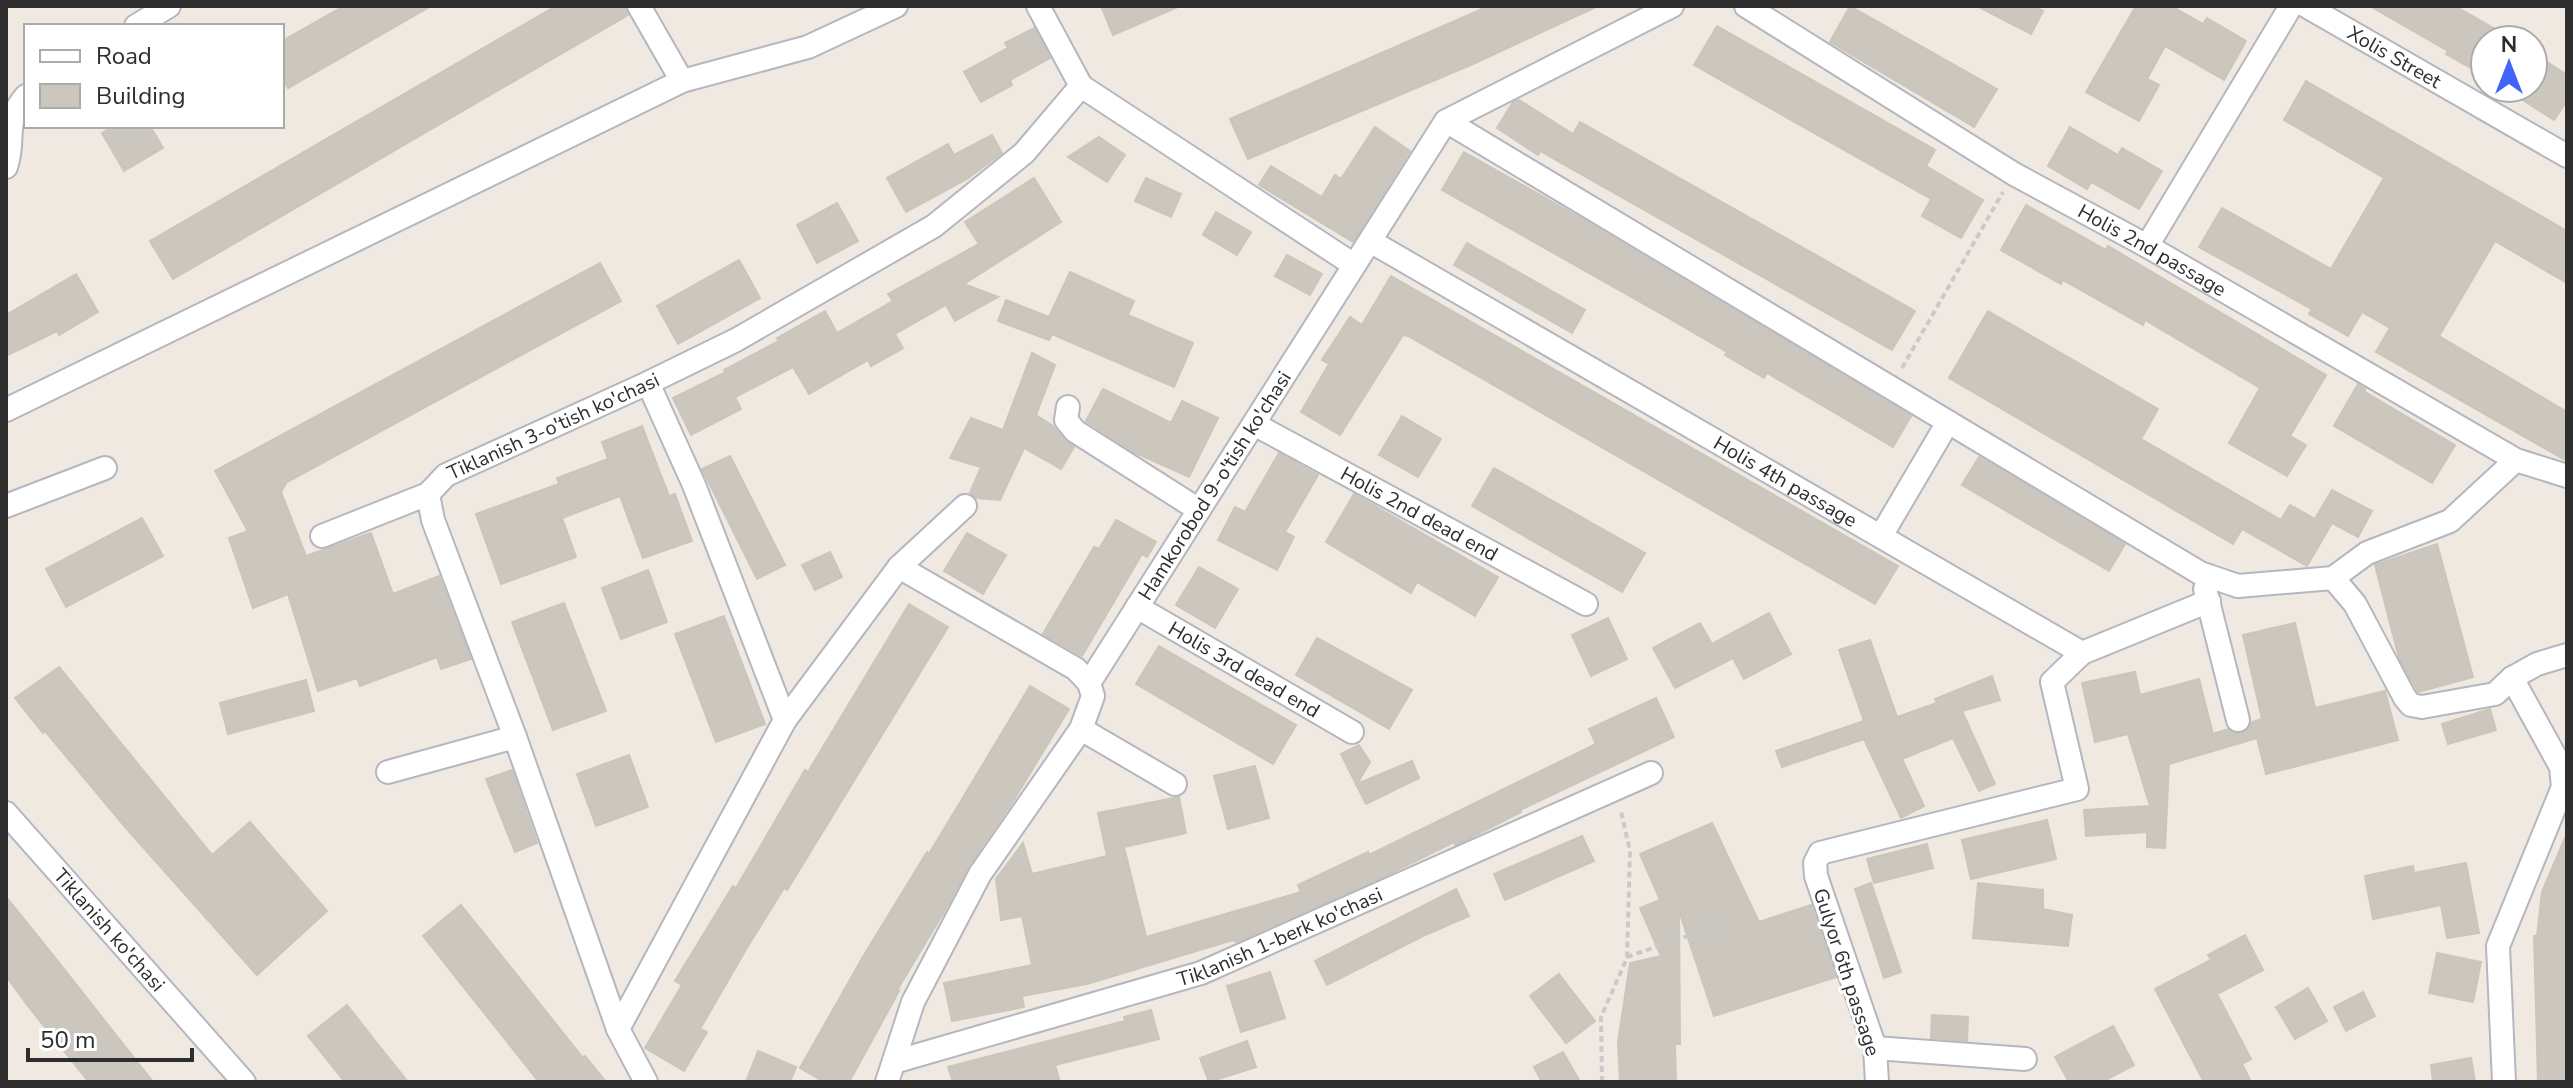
<svg xmlns="http://www.w3.org/2000/svg" width="2573" height="1088" viewBox="0 0 2573 1088" font-family="'Nunito Sans',sans-serif">
<style>
.building{fill:#cbc7bf;stroke:#cbc5ba;stroke-width:2}
.lines{fill:none;stroke-linecap:round;stroke-linejoin:round}
.minor-casing{stroke:#b4b7c1;stroke-width:26}
.path{stroke:#c9c9c9;stroke-width:4;stroke-dasharray:6 4;stroke-linecap:butt}
.minor{stroke:#fff;stroke-width:22}
.labels{text-anchor:middle;stroke-width:6;stroke-linejoin:round;paint-order:stroke}
.street-label{font-size:20px;fill:#2e2e2e;stroke:#fff}
</style>
<rect width="100%" height="100%" fill="#efe9e1"/>
<g class="building">
<polygon points="344,6 431,6 288,88 282,77 282,41"/>
<polygon points="556,6 625,6 628,15 173,279 150,241"/>
<polygon points="1101,6 1180,6 1113,35"/>
<polygon points="1489,6 1598,6 1473,64 1248,159 1230,119"/>
<polygon points="1850,6 1997,89 1974,127 1830,42"/>
<polygon points="1977,6 2032,6 2043,11 2031,34"/>
<polygon points="2136,6 2171,6 2203,24 2207,18 2246,41 2224,80 2165,46 2147,79 2159,85 2139,121 2086,92"/>
<polygon points="2370,6 2455,6 2514,40 2485,40 2485,76 2446,54 2448,51"/>
<polygon points="1717,26 1935,150 1926,166 1983,200 1961,238 1922,216 1931,199 1694,65"/>
<polygon points="1034,28 1050,58 1010,80 1012,85 981,102 964,72 1008,48 1005,43"/>
<polygon points="2533,53 2567,75 2567,101 2554,120 2504,88 2533,88"/>
<polygon points="2306,81 2567,231 2567,283 2495,241 2439,336 2567,412 2567,461 2376,352 2390,328 2362,312 2348,336 2309,314 2312,309 2199,247 2222,208 2331,269 2384,178 2284,120"/>
<polygon points="1519,100 1573,134 1580,122 1915,311 1892,350 1540,151 1538,155 1497,128 1513,102"/>
<polygon points="114,126 150,126 163,148 124,171 102,133"/>
<polygon points="1375,127 1410,151 1353,242 1259,185 1271,166 1322,197 1335,175 1341,179"/>
<polygon points="2070,127 2118,155 2122,148 2162,171 2139,209 2091,182 2087,189 2048,166"/>
<polygon points="992,135 1002,153 967,179 906,212 887,178 948,144 954,155"/>
<polygon points="1099,137 1125,155 1107,182 1068,157"/>
<polygon points="1464,152 1584,220 1911,416 1893,447 1767,373 1764,378 1725,355 1727,352 1665,316 1442,190"/>
<polygon points="1034,178 1061,222 964,284 998,297 955,321 946,305 895,334 903,348 871,366 868,360 809,394 793,367 735,397 741,409 691,435 673,398 726,372 724,370 779,341 777,338 825,311 837,333 893,301 888,294 979,244 965,222"/>
<polygon points="1146,178 1181,194 1171,217 1135,201"/>
<polygon points="837,203 858,241 817,263 797,225"/>
<polygon points="2026,205 2106,250 2108,246 2326,375 2290,436 2306,445 2287,476 2229,443 2260,388 2145,320 2143,325 2063,280 2061,284 2001,250"/>
<polygon points="1216,212 1251,232 1237,255 1203,235"/>
<polygon points="1467,243 1585,310 1572,333 1454,265"/>
<polygon points="1287,255 1322,274 1310,295 1275,276"/>
<polygon points="739,260 760,298 678,344 657,306"/>
<polygon points="600,263 621,301 287,482 281,492 306,556 371,533 393,594 439,576 471,659 441,669 437,657 360,686 357,678 318,691 288,594 253,608 229,538 248,531 215,471"/>
<polygon points="1070,272 1134,301 1128,315 1193,343 1174,387 1052,334 1049,340 998,321 1006,300 1049,317"/>
<polygon points="76,274 98,312 59,335 57,331 6,356 6,315"/>
<polygon points="1391,276 1898,566 1875,604 1408,336 1403,335 1340,435 1301,412 1329,364 1322,360 1350,317 1362,325"/>
<polygon points="1988,311 2158,409 2141,439 2281,520 2290,505 2315,519 2332,490 2372,511 2358,537 2332,523 2307,566 2242,529 2233,544 1949,378"/>
<polygon points="1032,353 1055,365 1036,415 1053,426 1064,440 1074,447 1061,469 1024,448 1000,500 976,498 970,493 981,467 950,458 971,418 1003,430"/>
<polygon points="2358,384 2365,389 2365,392 2455,445 2432,483 2334,426"/>
<polygon points="1103,389 1171,423 1182,401 1218,418 1189,477 1134,452 1086,421"/>
<polygon points="1402,416 1441,439 1418,477 1379,455"/>
<polygon points="642,426 669,496 675,494 692,541 643,558 620,496 562,518 576,557 501,584 476,514 559,484 557,478 608,459 602,442"/>
<polygon points="1279,453 1318,475 1285,532 1294,537 1277,570 1218,540 1235,507 1245,512"/>
<polygon points="730,456 785,565 757,579 702,469"/>
<polygon points="1979,457 2125,544 2109,571 1962,485"/>
<polygon points="1494,468 1645,553 1622,592 1472,506"/>
<polygon points="1354,494 1498,577 1475,616 1417,582 1411,593 1326,542"/>
<polygon points="142,518 163,556 66,607 46,569"/>
<polygon points="1116,520 1156,542 1147,557 1142,554 1082,656 1043,634 1094,547 1099,549"/>
<polygon points="967,533 1006,555 983,594 944,571"/>
<polygon points="2437,544 2473,677 2418,692 2399,658 2375,565"/>
<polygon points="830,552 842,577 815,590 802,565"/>
<polygon points="1199,567 1238,589 1215,628 1176,605"/>
<polygon points="648,570 667,622 621,639 602,588"/>
<polygon points="564,603 606,711 553,730 512,622"/>
<polygon points="909,604 948,627 787,890 784,888 748,946 700,1029 707,1032 684,1071 645,1048 682,985 675,981 733,886 736,888 805,770 808,772"/>
<polygon points="1769,613 1791,654 1744,679 1733,658 1675,688 1653,648 1700,623 1712,644"/>
<polygon points="724,616 765,724 716,742 675,634"/>
<polygon points="1608,618 1627,659 1591,676 1572,635"/>
<polygon points="2295,623 2315,708 2385,691 2398,740 2266,774 2257,738 2169,764 2165,848 2147,847 2147,832 2086,836 2084,810 2150,806 2128,734 2095,742 2082,683 2135,672 2140,695 2199,679 2213,734 2228,729 2235,734 2242,733 2248,729 2252,722 2262,719 2243,635"/>
<polygon points="1317,638 1412,690 1389,729 1296,675"/>
<polygon points="1870,640 1897,717 1937,703 1935,699 1992,676 2000,700 1962,711 1995,784 1979,791 1953,738 1902,759 1924,806 1901,818 1864,739 1782,767 1776,751 1864,721 1839,650"/>
<polygon points="1159,646 1296,725 1273,764 1136,684"/>
<polygon points="59,667 212,855 250,822 327,911 257,975 126,828 45,731 43,733 15,698"/>
<polygon points="306,680 314,711 228,734 220,703"/>
<polygon points="1030,686 1069,709 1012,803 968,867 944,912 896,992 899,991 849,1082 824,1082 800,1068 864,955 927,852 929,854"/>
<polygon points="1656,698 1674,737 1520,810 1521,812 1462,842 1455,845 1454,842 1381,878 1236,942 1233,940 1087,984 1022,996 1024,1007 952,1021 944,983 1032,965 1022,916 1001,920 996,879 1023,843 1032,874 1107,856 1098,813 1179,797 1186,833 1124,847 1146,937 1301,892 1298,885 1368,852 1369,855 1596,744 1589,729"/>
<polygon points="2490,709 2496,730 2448,744 2442,724"/>
<polygon points="1359,745 1370,762 1357,784 1412,761 1419,778 1366,804 1341,754"/>
<polygon points="629,755 648,807 596,826 577,774"/>
<polygon points="1255,766 1269,818 1228,829 1214,776"/>
<polygon points="512,770 537,843 515,852 486,779"/>
<polygon points="2047,820 2056,859 1971,879 1962,840"/>
<polygon points="1712,823 1759,922 1811,905 1836,977 1714,1016 1679,911 1680,1044 1675,1044 1676,1082 1620,1082 1618,1042 1630,963 1661,956 1640,908 1660,900 1640,854"/>
<polygon points="2567,833 2567,1082 2538,1082 2534,936 2537,936 2542,892"/>
<polygon points="1582,836 1594,861 1505,900 1494,874"/>
<polygon points="1927,844 1933,868 1874,883 1867,859"/>
<polygon points="2466,863 2479,933 2447,938 2441,905 2373,919 2365,876 2413,866 2414,873"/>
<polygon points="1871,883 1901,972 1884,978 1855,889"/>
<polygon points="1978,883 2043,890 2043,909 2072,915 2068,946 1973,938"/>
<polygon points="1456,889 1469,916 1423,936 1327,985 1315,961"/>
<polygon points="6,897 56,959 153,1082 89,1082 28,1006 6,976"/>
<polygon points="461,905 583,1058 585,1056 606,1082 539,1082 423,936"/>
<polygon points="2245,935 2263,970 2217,994 2251,1059 2242,1064 2251,1082 2204,1082 2155,989 2211,960 2208,955"/>
<polygon points="2437,953 2481,962 2473,1002 2429,993"/>
<polygon points="1270,972 1285,1018 1241,1032 1227,986"/>
<polygon points="1559,974 1595,1021 1566,1043 1530,996"/>
<polygon points="2308,988 2327,1021 2295,1039 2276,1007"/>
<polygon points="2363,992 2375,1016 2346,1031 2334,1007"/>
<polygon points="347,1005 376,1042 408,1082 345,1082 308,1036"/>
<polygon points="1151,1010 1159,1039 1055,1065 1060,1082 953,1082 948,1067 1125,1021 1124,1017"/>
<polygon points="1932,1015 1968,1017 1967,1041 1931,1038"/>
<polygon points="2113,1026 2134,1065 2102,1082 2069,1082 2055,1057"/>
<polygon points="1247,1041 1256,1067 1209,1082 1200,1058"/>
<polygon points="758,1051 796,1067 790,1082 746,1082"/>
<polygon points="1563,1052 1580,1082 1542,1082 1534,1067"/>
<polygon points="2471,1058 2475,1082 2433,1082 2431,1065"/>
</g>
<g class="lines">
<g class="minor-casing">
<g id="minor">
<polyline points="639,6 682,81"/>
<path id="s1" d="M 1746,6 L 2014,174 L 2147,246 L 2516,460 L 2567,476"/>
<path id="s2" d="M 2306,6 L 2567,156"/>
<polyline points="136,26 169,6"/>
<polyline points="1081,86 1354,265"/>
<polyline points="1446,121 2200,573 2238,586 2333,578 2367,553 2450,521 2516,460"/>
<path d="M 6,167 C 16,138 2,124 26,96"/>
<path id="s3" d="M 1370,241 L 2082,653 L 2209,601"/>
<polyline points="2147,246 2291,6"/>
<polyline points="1068,407 1066,420 1075,431 1199,510"/>
<polyline points="6,410 682,81 808,47 896,6"/>
<path id="s4" d="M 1254,424 L 1586,604"/>
<polyline points="6,506 105,468"/>
<polyline points="322,536 428,494"/>
<polyline points="1881,536 1948,422"/>
<polyline points="899,567 1076,669 1089,683"/>
<polyline points="2333,578 2355,604 2405,698 2411,705 2422,707 2495,694 2512,678 2537,664 2567,655"/>
<polyline points="2205,589 2238,720"/>
<path id="s5" d="M 1137,607 L 1352,732"/>
<polyline points="785,720 899,567 965,506"/>
<polyline points="1081,729 1175,784"/>
<polyline points="388,772 515,737"/>
<path id="s6" d="M 6,813 L 244,1082"/>
<polyline points="618,1029 785,720 694,485 648,383"/>
<polyline points="1875,1048 2025,1059"/>
<path id="s7" d="M 894,1062 L 1201,973 L 1651,773"/>
<path id="s8" d="M 646,1082 L 618,1029 L 515,737 L 433,520 L 428,494 L 446,475 L 648,383 L 736,340 L 934,226 L 1024,153 L 1081,86 L 1038,6"/>
<path id="s9" d="M 887,1082 L 913,1002 L 980,874 L 1081,729 L 1093,696 L 1089,683 L 1446,121 L 1672,6"/>
<polyline points="1877,1082 1875,1048 1816,876 1815,863 1820,853 2077,789 2052,682 2082,653"/>
<polyline points="2504,1082 2498,946 2563,787 2561,767 2512,678"/>
</g>
</g>
<g class="path">
<polyline points="1902,368 2003,192"/>
<polyline points="1627,957 1716,926"/>
<polyline points="1602,1082 1601,1017 1627,958 1630,851 1621,811"/>
</g>
<use href="#minor" class="minor"/>
</g>
<g class="labels">
<g class="street-label">
<text dy="7" stroke="none"><textPath href="#s2" startOffset="102">Xolis Street</textPath></text>
<text dy="7" stroke="none"><textPath href="#s1" startOffset="474">Holis 2nd passage</textPath></text>
<text dy="7" stroke="none"><textPath href="#s8" startOffset="772">Tiklanish 3-o'tish ko'chasi</textPath></text>
<text dy="7" stroke="none"><textPath href="#s3" startOffset="480">Holis 4th passage</textPath></text>
<text dy="7" stroke="none"><textPath href="#s9" startOffset="688">Hamkorobod 9-o'tish ko'chasi</textPath></text>
<text dy="7" stroke="none"><textPath href="#s4" startOffset="188">Holis 2nd dead end</textPath></text>
<text dy="7" stroke="none"><textPath href="#s5" startOffset="124">Holis 3rd dead end</textPath></text>
<text dy="7" stroke="none"><textPath href="#s6" startOffset="156">Tiklanish ko'chasi</textPath></text>
<text dy="7" stroke="none"><textPath href="#s7" startOffset="406">Tiklanish 1-berk ko'chasi</textPath></text>
<text transform="translate(1847 972) rotate(72)" y="7">Gulyor 6th passage</text>
</g>
</g>
<rect width="2573" height="1088" fill="none" stroke="#2e2e2e" stroke-width="16"/>
<rect x="24" y="24" width="260" height="104" fill="#ffffff" stroke="#ababab" stroke-width="2"/>
<rect x="40" y="50" width="40" height="12" fill="#ffffff" stroke="#ababab" stroke-width="2"/>
<text x="96" y="64" font-size="24" fill="#2e2e2e">Road</text>
<rect x="40" y="84" width="40" height="24" fill="#cbc7bf" stroke="#ababab" stroke-width="2"/>
<text x="96" y="104" font-size="24" fill="#2e2e2e">Building</text>
<g transform="translate(2509 64)"><circle r="38" fill="#ffffff" stroke="#ababab" stroke-width="2"/>
<path d="M0-6L14 30L0 20L-14 30Z" fill="#4264fb"/>
<text y="-12" font-size="22" font-weight="bold" text-anchor="middle" fill="#2e2e2e">N</text>
</g>
<path d="M28 1048v12h164v-12" fill="none" stroke="#2e2e2e" stroke-width="4"/>
<text x="40" y="1048" font-size="24" fill="#2e2e2e" stroke="#ffffff" stroke-width="6" paint-order="stroke">50 m</text>
</svg>
